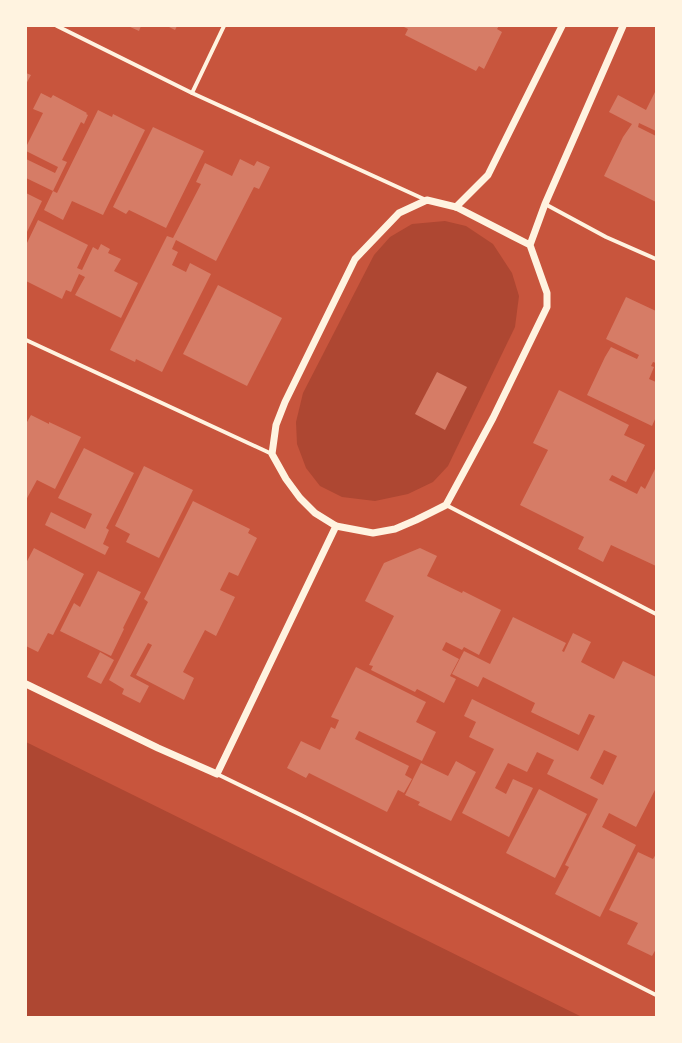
<svg xmlns="http://www.w3.org/2000/svg" width="682" height="1043" viewBox="0 0 682 1043" font-family="Arial,sans-serif">
<style>
.green{fill:#ae4732}
.building{fill:#d67c66;fill-rule:evenodd}
.lines{fill:none;stroke-linecap:round;stroke-linejoin:round}
.minor{stroke:#fff3e0;stroke-width:4}
.tertiary{stroke:#fff3e0;stroke-width:7}
</style>
<rect width="100%" height="100%" fill="#c8553d"/>
<g class="green">
<polygon points="445,221 466,226 493,244 512,273 519,296 515,327 448,466 433,482 408,494 375,501 342,497 320,486 306,468 297,444 296,422 303,393 374,255 390,237 412,224"/>
<polygon points="26,742 582,1017 26,1017"/>
</g>
<g class="building">
<polygon points="128,26 141,26 139,31"/>
<polygon points="167,26 177,26 175,30"/>
<polygon points="402,26 499,26 497,29 502,32 484,69 479,66 476,71 405,35 408,29"/>
<polygon points="26,73 31,75 26,84"/>
<polygon points="656,90 656,131 639,123 638,127 656,136 656,202 604,176 623,137 632,124 609,112 618,95 646,110"/>
<polygon points="41,93 51,98 53,95 87,113 86,114 88,115 84,124 81,122 62,160 67,162 53,191 26,178 26,159 55,173 58,167 26,151 26,147 43,113 33,109"/>
<polygon points="98,110 112,117 113,114 145,130 103,215 72,201 63,220 44,210 53,191 57,193"/>
<polygon points="153,127 204,151 166,228 129,210 126,214 113,207"/>
<polygon points="240,159 254,166 257,161 270,167 259,189 254,187 216,261 176,240 172,249 178,252 172,265 186,272 190,263 211,274 162,372 136,359 135,362 110,350 167,236 173,238 201,184 196,182 205,163 232,176"/>
<polygon points="26,193 42,201 26,234"/>
<polygon points="38,220 88,245 77,268 82,270 93,247 98,250 101,244 110,249 108,253 121,259 114,271 138,283 121,318 75,295 85,277 79,274 71,292 66,290 62,299 26,281 26,245"/>
<polygon points="218,285 282,318 247,386 183,354"/>
<polygon points="626,297 656,311 656,363 653,362 651,366 654,367 649,379 656,382 656,417 652,426 587,395 605,357 611,347 637,359 639,355 606,339"/>
<polygon points="437,372 467,387 445,430 415,414"/>
<polygon points="559,390 629,425 624,435 645,445 626,482 612,475 609,480 637,494 641,486 645,489 656,467 656,566 611,545 603,562 578,549 584,537 520,505 548,450 533,443"/>
<polygon points="31,415 49,424 49,422 81,437 55,489 37,480 26,500 26,422 27,422"/>
<polygon points="84,448 134,473 106,528 109,530 103,544 109,547 105,555 45,525 51,512 85,529 92,514 58,498"/>
<polygon points="144,466 193,490 159,558 126,542 130,534 115,526"/>
<polygon points="193,501 250,529 248,533 257,538 238,576 229,572 220,590 235,597 216,636 205,630 183,672 194,678 184,700 136,675 152,645 148,643 130,676 149,686 140,703 122,694 124,689 109,680 148,602 144,599"/>
<polygon points="34,548 84,574 53,635 48,633 38,652 26,646 26,563"/>
<polygon points="420,548 437,556 427,576 462,593 463,591 501,610 479,655 464,647 462,650 446,642 442,650 459,659 450,676 456,679 444,703 417,689 415,692 371,670 373,666 369,665 394,616 365,601 384,563"/>
<polygon points="98,571 141,592 123,628 124,629 111,656 60,631 74,603 80,607"/>
<path d="M 513,617 L 566,643 L 562,651 L 564,652 L 573,633 L 591,642 L 581,662 L 614,679 L 623,661 L 656,677 L 656,788 L 636,827 L 609,813 L 602,827 L 636,845 L 600,917 L 555,894 L 569,867 L 565,865 L 598,799 L 547,774 L 554,760 L 537,752 L 527,772 L 508,763 L 495,788 L 506,794 L 513,779 L 533,788 L 509,837 L 462,813 L 494,749 L 469,737 L 476,722 L 464,716 L 472,699 L 578,751 L 595,716 L 589,714 L 579,735 L 531,712 L 535,703 L 483,677 L 478,687 L 452,674 L 464,651 L 490,664 ZM 604,750 L 617,756 L 603,785 L 590,778 Z"/>
<polygon points="100,652 114,660 101,684 87,677"/>
<polygon points="356,667 426,702 416,722 436,732 422,761 359,731 355,739 409,766 405,775 412,779 404,793 398,790 387,812 309,773 306,778 287,768 301,741 320,750 331,727 335,729 339,720 331,717"/>
<polygon points="456,761 476,772 451,821 418,805 420,802 405,795 421,763 448,776"/>
<polygon points="539,789 587,814 555,878 506,853"/>
<polygon points="638,852 653,859 656,854 656,949 652,956 627,944 638,923 609,910"/>
</g>
<g class="lines">
<g class="minor">
<polyline points="57,26 192,93 426,200"/>
<polyline points="192,93 224,26"/>
<polyline points="545,204 606,237 656,259"/>
<polyline points="26,340 272,454"/>
<polyline points="446,505 656,614"/>
<polyline points="217,774 301,815 656,995"/>
</g>
<g class="tertiary">
<polyline points="456,207 488,175 562,26"/>
<polyline points="530,245 456,207 427,200 399,213 355,259 285,402 276,425 272,454 286,479 300,498 315,513 336,526 373,533 395,529 416,520 446,505 493,418 547,307 547,293 530,245 545,204 623,26"/>
<polyline points="26,684 158,748 217,774 336,526"/>
</g>
</g>
<rect width="682" height="1043" fill="none" stroke="#fff3e0" stroke-width="54"/>
</svg>
